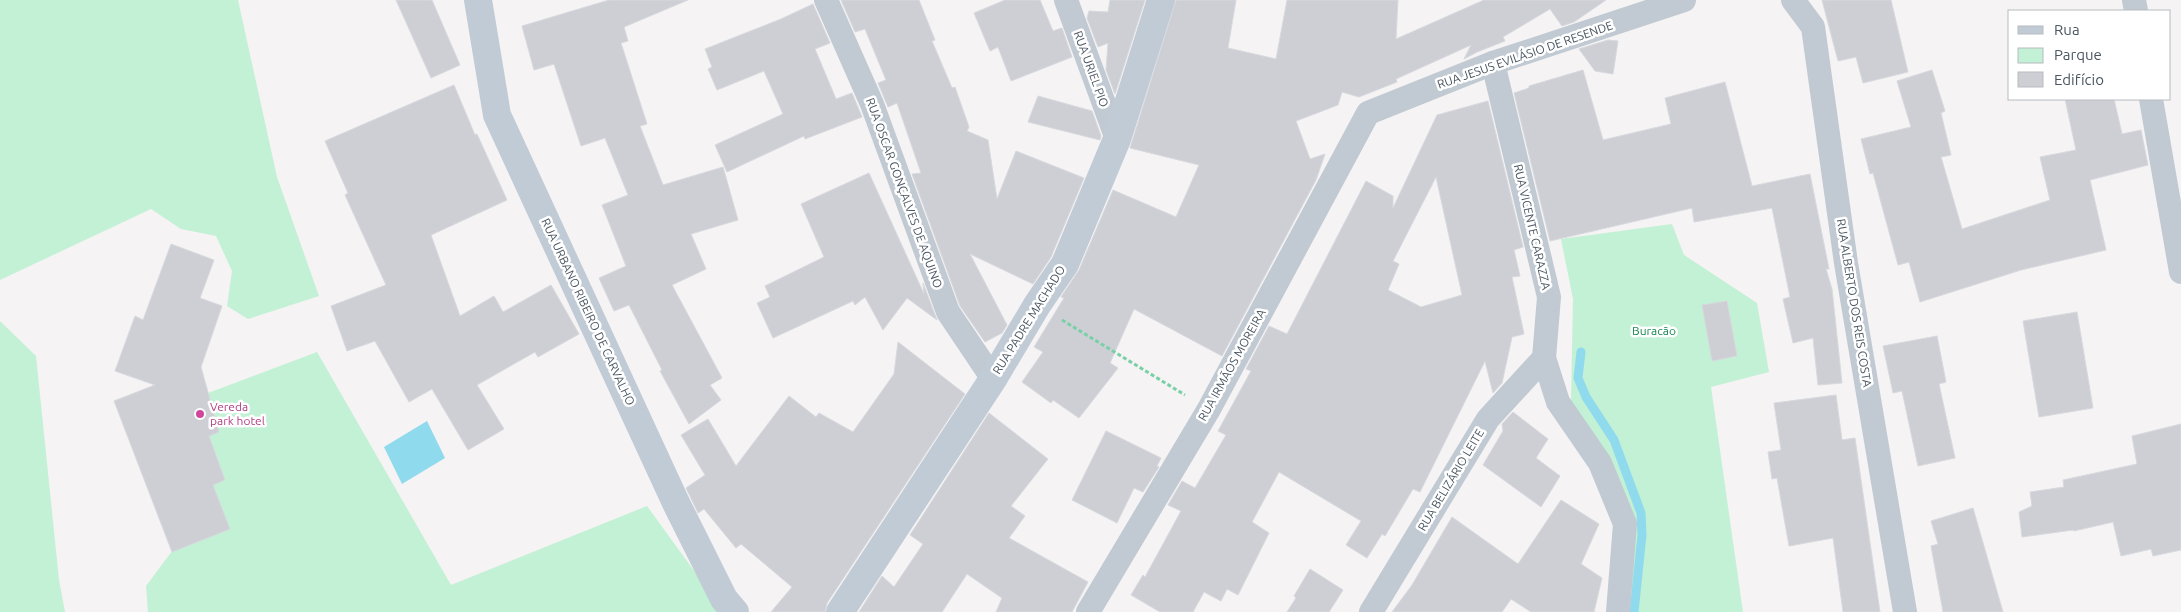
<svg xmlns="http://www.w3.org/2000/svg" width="2181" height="612" viewBox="0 0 2181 612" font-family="Ubuntu,sans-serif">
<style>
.green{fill:#c3f1d5}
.water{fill:#90daee}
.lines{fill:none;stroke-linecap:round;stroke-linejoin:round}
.stream{stroke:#90daee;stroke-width:9}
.building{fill:#cdcfd5;stroke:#d7d9de;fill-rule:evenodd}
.path{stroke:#7ad0a6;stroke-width:3;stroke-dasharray:4 2.5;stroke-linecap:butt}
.street{stroke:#c1cad2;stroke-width:24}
.secondary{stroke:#c1cbd6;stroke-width:28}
.hotel-dot{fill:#d1479c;stroke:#fff;stroke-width:2}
.labels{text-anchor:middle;stroke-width:5;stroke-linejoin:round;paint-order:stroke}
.street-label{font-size:12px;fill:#4a5661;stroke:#fff}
.park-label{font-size:12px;fill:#17864f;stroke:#fff}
.hotel-label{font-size:12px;fill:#b23c85;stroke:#fff;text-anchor:start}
</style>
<rect width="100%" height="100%" fill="#f5f3f3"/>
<g class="green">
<polygon points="0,0 238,0 277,177 319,296 248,319 227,306 232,271 216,236 181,229 151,209 0,280"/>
<polygon points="1672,224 1684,255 1757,303 1769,372 1711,387 1743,612 1630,612 1635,529 1571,401 1573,299 1561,239"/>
<polygon points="0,321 36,356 59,580 65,612 0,612"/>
<polygon points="317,352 451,585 647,506 724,612 148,612 146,586 208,503 184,402"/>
</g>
<polygon class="water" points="427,421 445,458 402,484 384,447"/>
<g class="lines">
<polyline class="stream" points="1581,352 1578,378 1586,397 1614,440 1641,513 1642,535 1634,612"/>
</g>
<g class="building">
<polygon points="396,0 432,0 460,65 431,78"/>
<polygon points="609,0 688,0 624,27 628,41 621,43 647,124 640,126 663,185 723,167 738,220 691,234 706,269 672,285 722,378 710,385 721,400 689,424 660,371 662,370 629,305 614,311 599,278 626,266 602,205 628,195 605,138 581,146 554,64 534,70 522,26"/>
<polygon points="841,0 919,0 935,40 932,41 952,88 955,87 969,127 967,131 988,140 997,199 1016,151 1084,178 1051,257 1033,284 970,254 1007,325 1002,333 985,342 960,306 912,174 921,173 897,103 888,107 878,83 886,80 865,29 855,32"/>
<polygon points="1005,0 1040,0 1053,31 1062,28 1072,57 1011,81 998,47 990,51 974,13"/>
<polygon points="1110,0 1145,0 1115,94 1106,70 1108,43 1098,47 1087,18 1089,11 1108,12"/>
<polygon points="1176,0 1236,0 1228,48 1276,59 1287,0 1398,0 1396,39 1484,0 1606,0 1574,22 1562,26 1550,9 1503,37 1505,41 1477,52 1464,59 1471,45 1396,79 1397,82 1359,97 1342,92 1338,105 1296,121 1310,159 1325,154 1316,180 1222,356 1134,309 1110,363 1118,368 1079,418 1053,400 1051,403 1022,382 1043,352 1034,347 1064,298 1061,297 1079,270 1113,190 1176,217 1199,165 1130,148"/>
<polygon points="1822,0 1891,0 1908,72 1863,83 1856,57 1838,61"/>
<polygon points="813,4 830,43 815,49 836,99 852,93 862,117 805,139 804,136 727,172 715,145 783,114 764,71 717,90 708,69 712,67 705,49 781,19"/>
<polygon points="1608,40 1618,41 1613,74 1595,71 1579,49"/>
<polygon points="1583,70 1603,140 1671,124 1665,98 1725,82 1752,186 1810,174 1829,269 1826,269 1832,289 1842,383 1818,385 1813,338 1793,343 1783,299 1790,297 1772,208 1694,222 1692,208 1550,241 1514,93 1529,88 1529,86"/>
<polygon points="1932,70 1945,111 1941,113 1951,155 1941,157 1962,229 2050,200 2040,157 2076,150 2065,99 2114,99 2122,134 2141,130 2148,165 2090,180 2106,250 2021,270 1920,302 1909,262 1898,265 1873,173 1870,174 1861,139 1911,127 1897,81"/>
<polygon points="454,85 475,135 477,134 507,200 431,235 460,316 494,296 503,312 551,285 579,334 538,357 535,352 477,385 504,429 468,450 432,389 409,402 375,341 347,351 331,306 386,285 345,195 348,193 325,141"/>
<polygon points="1038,96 1092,111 1101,136 1100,140 1028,122"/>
<path d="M 1488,101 L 1523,247 L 1514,250 L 1520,276 L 1512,277 L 1524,334 L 1512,337 L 1502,383 L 1493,393 L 1485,361 L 1420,492 L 1413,489 L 1385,536 L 1382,534 L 1367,558 L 1346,545 L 1361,521 L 1279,472 L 1252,522 L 1269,533 L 1238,595 L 1227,589 L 1221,601 L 1204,592 L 1193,612 L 1160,612 L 1131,595 L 1143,575 L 1145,577 L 1181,511 L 1168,505 L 1182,481 L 1195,488 L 1226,435 L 1218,431 L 1251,371 L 1246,369 L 1269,326 L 1287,334 L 1366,181 L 1393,196 L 1393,208 L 1437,115 ZM 1436,177 L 1462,295 L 1421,307 L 1388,290 L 1399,264 L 1393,261 Z"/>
<polygon points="869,173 924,294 923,283 937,320 907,298 883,330 865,297 855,305 853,301 773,338 757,303 770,297 765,286 824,257 801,204"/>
<polygon points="171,244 214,260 200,298 222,306 201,367 219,432 209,436 225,480 213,485 230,529 172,552 114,401 155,385 115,371 135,316 143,320"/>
<polygon points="1727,301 1737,356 1712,361 1702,305"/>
<polygon points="2077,312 2093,408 2039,417 2023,321"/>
<polygon points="1937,336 1946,382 1939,384 1955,458 1918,466 1902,391 1893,393 1883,346"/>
<polygon points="898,342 965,394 827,603 825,612 771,612 792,587 741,544 736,548 704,509 698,513 686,488 705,475 681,435 708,419 736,466 789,396 816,417 819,413 853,432 894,374"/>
<polygon points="1836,395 1842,440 1855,438 1880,612 1843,612 1833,538 1789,546 1777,478 1772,479 1768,452 1781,450 1774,403"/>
<polygon points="1513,412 1548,439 1536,458 1560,476 1541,507 1483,465 1503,431 1502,424"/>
<polygon points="989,413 1048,459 1011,506 1025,516 1009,538 1088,582 1072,612 996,612 1002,598 967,574 942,612 859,612 882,576 894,587 923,544 910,535"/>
<polygon points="2181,424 2181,550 2153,556 2151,549 2121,556 2113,522 2074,531 2073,530 2022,537 2019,512 2032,506 2030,492 2064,487 2063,480 2137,464 2132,436"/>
<polygon points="1106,431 1161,458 1157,466 1159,467 1143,492 1134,488 1117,523 1072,500"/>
<polygon points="1561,500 1599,524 1581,564 1602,578 1594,612 1531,612 1511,599 1502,612 1392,612 1412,585 1452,517 1518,564"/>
<polygon points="1973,508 2003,612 1943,612 1931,546 1938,544 1931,521"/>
<polygon points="1310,569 1343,590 1329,612 1287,612 1296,598 1294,596"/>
</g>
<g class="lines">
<polyline class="path" points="1062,320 1185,395"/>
<g class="street">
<polyline points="826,0 872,104 948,312 993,379"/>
<polyline points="1066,0 1117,139"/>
<polyline points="1793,0 1813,27 1846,263 1905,612"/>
<polyline points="2134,0 2136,11"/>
<polyline points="1493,63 1549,297 1544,358 1558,402 1600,463 1625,524 1618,612"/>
<polyline points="2151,99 2181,272"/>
<polyline points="1088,612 1209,409 1368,113 1493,63 1684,0"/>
<polyline points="1371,612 1488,419 1544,358"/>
</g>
<g class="secondary">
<polyline points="478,0 497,115 676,503 724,599 735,612"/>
<polyline points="840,612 993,379 1037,305 1065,264 1117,139 1161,0"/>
</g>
</g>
<circle class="hotel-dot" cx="200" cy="414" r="5"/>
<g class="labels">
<g class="street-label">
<text transform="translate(1525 55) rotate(-19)" y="4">RUA JESUS EVILÁSIO DE RESENDE</text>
<text transform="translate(1091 69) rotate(70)" y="4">RUA URIEL PIO</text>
<text transform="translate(904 193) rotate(70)" y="4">RUA OSCAR GONÇALVES DE AQUINO</text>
<text transform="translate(1532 227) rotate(77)" y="4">RUA VICENTE CARAZZA</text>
<text transform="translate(1854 303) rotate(81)" y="4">RUA ALBERTO DOS REIS COSTA</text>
<text transform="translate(588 312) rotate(65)" y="4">RUA URBANO RIBEIRO DE CARVALHO</text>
<text transform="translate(1029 320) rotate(-58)" y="4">RUA PADRE MACHADO</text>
<text transform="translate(1232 365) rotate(-61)" y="4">RUA IRMÃOS MOREIRA</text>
<text transform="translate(1451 480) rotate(-59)" y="4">RUA BELIZÁRIO LEITE</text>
</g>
<g class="park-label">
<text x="1654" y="335">Buracão</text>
</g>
<g class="hotel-label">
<text x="210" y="411">Vereda<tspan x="210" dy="14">park hotel</tspan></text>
</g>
</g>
<rect x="2008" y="10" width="162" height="90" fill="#ffffff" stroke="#b7bbc0"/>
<rect x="2018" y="26" width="25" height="8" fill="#c1cbd6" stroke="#b7bbc0"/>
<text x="2054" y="35" font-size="15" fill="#4a5661">Rua</text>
<rect x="2018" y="48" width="25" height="15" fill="#c3f1d5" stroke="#b7bbc0"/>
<text x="2054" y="60" font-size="15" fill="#4a5661">Parque</text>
<rect x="2018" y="72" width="25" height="15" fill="#cdcfd5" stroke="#b7bbc0"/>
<text x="2054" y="85" font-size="15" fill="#4a5661">Edifício</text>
</svg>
